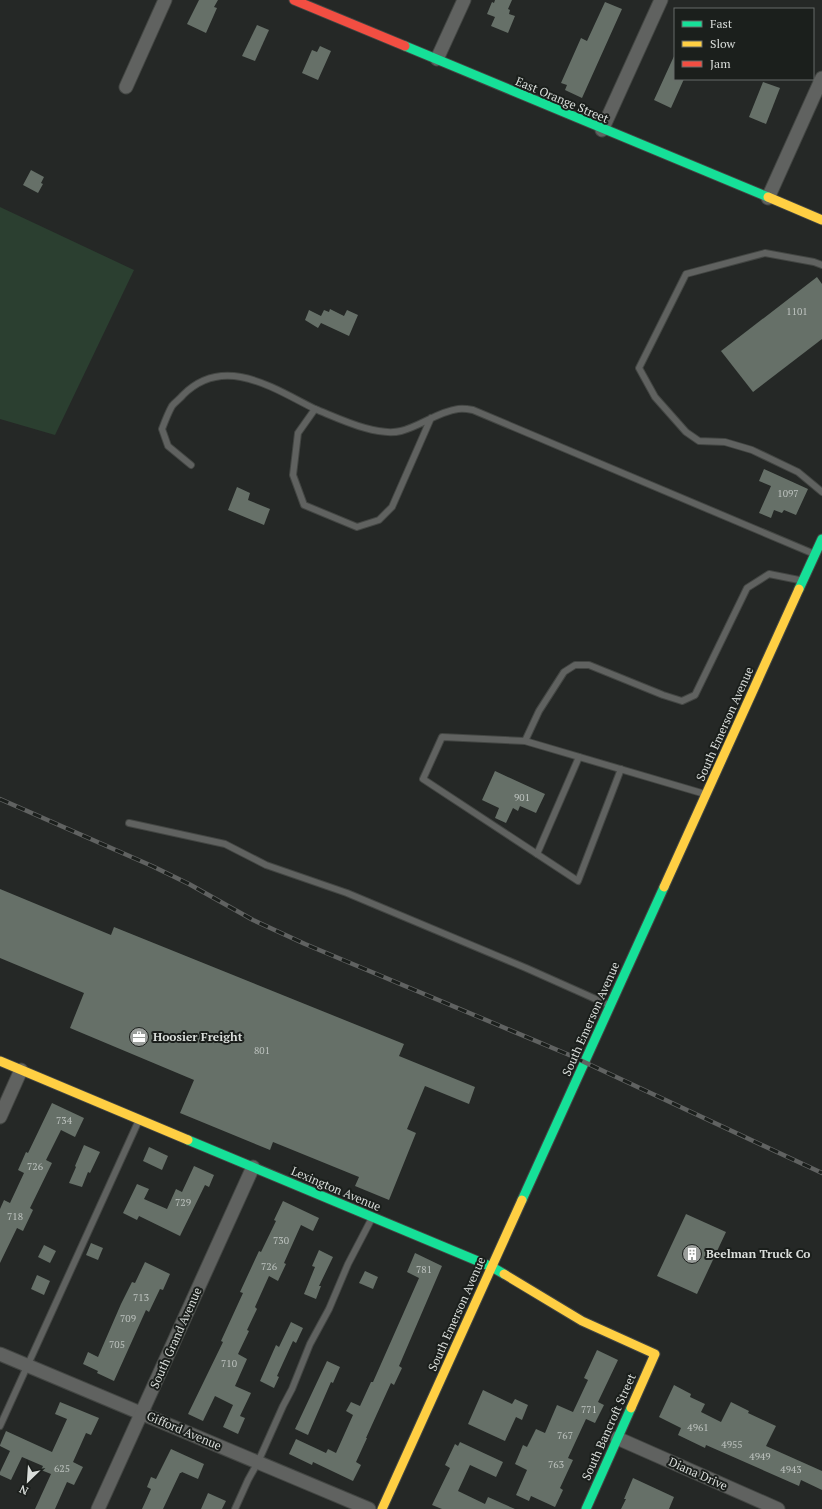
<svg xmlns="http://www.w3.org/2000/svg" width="822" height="1509" viewBox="0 0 822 1509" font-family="'PT Serif',serif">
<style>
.green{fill:#2b3f30}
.building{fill:#667068}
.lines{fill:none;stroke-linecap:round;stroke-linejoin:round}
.lane-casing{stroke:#434643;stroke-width:8}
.street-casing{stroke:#434643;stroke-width:15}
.fast-casing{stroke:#434643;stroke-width:11}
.slow-casing{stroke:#434643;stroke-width:11}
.jam-casing{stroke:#434643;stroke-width:11}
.lane{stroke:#606260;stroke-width:6}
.street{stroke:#606260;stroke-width:13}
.fast{stroke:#16e098;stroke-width:9}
.slow{stroke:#ffcf43;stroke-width:9}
.jam{stroke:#f24e42;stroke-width:9}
.rail-casing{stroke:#606261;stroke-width:4.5}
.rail{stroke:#1b1f1c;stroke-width:3;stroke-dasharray:9;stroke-linecap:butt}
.labels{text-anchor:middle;stroke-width:4;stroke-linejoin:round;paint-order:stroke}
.number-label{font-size:10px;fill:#bcc2be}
.street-label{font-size:12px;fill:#d9ddda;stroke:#1b1f1c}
.poi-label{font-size:12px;font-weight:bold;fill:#d9ddda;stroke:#1b1f1c;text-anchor:start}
</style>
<rect width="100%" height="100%" fill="#252826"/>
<polygon class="green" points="0,207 134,270 55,435 0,419"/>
<g class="building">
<polygon points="199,0 218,0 214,7 217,8 206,33 187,24"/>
<polygon points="495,0 512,0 508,9 510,10 509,14 515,16 508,33 491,26 495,17 487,14 492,2 494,3"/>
<polygon points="605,2 622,9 582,98 565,90 567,85 561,83 581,38 587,41"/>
<polygon points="257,25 269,30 255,61 242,56"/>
<polygon points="320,46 331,51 318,80 302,73 312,50 317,52"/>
<polygon points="675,54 675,79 684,79 671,108 654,100"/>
<polygon points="763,82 780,88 766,124 749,117"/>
<polygon points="31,170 44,177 41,183 43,184 38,193 23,185"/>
<polygon points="817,277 822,284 822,339 753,392 721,351"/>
<polygon points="330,309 344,316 347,310 358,315 349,336 321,323 318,328 305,320 309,310 321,316 324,310 329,312"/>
<polygon points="764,469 808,489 796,515 784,510 782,513 774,510 771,518 759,513 771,486 759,481"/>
<polygon points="237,487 250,493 248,500 270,509 264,525 228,510"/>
<polygon points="495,771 545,794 536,813 520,806 518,811 513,808 506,823 495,818 499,808 482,800"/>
<polygon points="0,889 111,935 114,927 404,1044 399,1056 475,1087 469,1104 425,1086 407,1129 416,1133 389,1200 355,1186 359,1177 273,1142 270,1150 180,1113 194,1080 70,1028 84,993 0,958"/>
<polygon points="52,1103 84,1118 75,1137 61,1130 46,1160 52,1163 30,1208 33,1210 23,1231 17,1228 0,1263 0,1209 4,1200 10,1203 24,1173 18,1170 26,1152 28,1153"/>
<polygon points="84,1145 100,1152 90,1173 88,1172 82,1187 69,1183 76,1167 75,1166"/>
<polygon points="149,1147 168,1156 162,1170 143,1161"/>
<polygon points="194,1166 214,1175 209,1187 205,1185 180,1236 139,1216 137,1220 123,1213 137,1184 149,1189 144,1199 167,1209 176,1189 182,1192"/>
<polygon points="283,1201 319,1218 313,1231 301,1225 284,1263 286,1264 278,1281 269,1276 255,1307 257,1309 247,1330 249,1331 238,1354 247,1359 235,1386 251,1393 240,1416 245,1418 238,1434 223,1427 233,1405 215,1396 203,1421 188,1414 223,1342 221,1341 243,1293 240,1292 259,1251 261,1252 276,1221 274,1220"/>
<polygon points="686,1214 726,1232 697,1294 657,1276"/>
<polygon points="91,1243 103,1248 98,1260 86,1255"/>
<polygon points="44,1245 56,1251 50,1263 38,1257"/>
<polygon points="319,1250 333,1257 319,1286 321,1286 316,1299 304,1294 315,1267 312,1266"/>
<polygon points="415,1253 442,1266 399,1366 402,1368 394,1385 391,1383 366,1438 367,1438 356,1462 361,1465 353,1481 313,1462 312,1465 289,1454 296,1439 326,1453 328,1449 336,1453 353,1415 346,1411 351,1402 360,1406 371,1382 373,1382 419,1278 407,1272"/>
<polygon points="145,1262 170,1274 163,1290 160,1289 149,1312 146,1310 114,1381 97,1373 98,1371 83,1364 88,1352 98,1357 121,1304 132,1282 135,1283"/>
<polygon points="365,1271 378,1277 373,1289 359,1283"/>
<polygon points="37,1275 50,1281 44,1295 31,1289"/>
<polygon points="291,1322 303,1328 296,1343 293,1341 277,1376 279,1377 274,1388 260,1381 276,1345 279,1347"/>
<polygon points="597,1350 618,1360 598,1402 604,1405 595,1423 586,1419 568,1458 573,1460 560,1488 563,1490 555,1507 531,1496 529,1501 516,1495 527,1470 515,1464 523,1445 527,1447 536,1429 545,1433 557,1405 573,1412 588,1380 584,1378"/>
<polygon points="327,1361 340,1367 333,1383 331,1382 308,1435 295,1429"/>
<polygon points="674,1385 691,1394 690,1397 705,1404 701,1412 721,1422 731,1402 749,1411 748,1413 776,1426 766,1446 822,1471 822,1490 801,1480 799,1486 706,1445 705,1448 678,1435 681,1428 659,1417"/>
<polygon points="483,1390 512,1404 515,1399 528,1405 522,1420 516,1417 505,1441 468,1424"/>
<polygon points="60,1402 99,1418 91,1435 86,1433 73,1462 83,1467 74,1485 67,1482 55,1509 35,1509 51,1474 41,1470 43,1466 22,1457 11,1480 0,1475 0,1472 10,1451 0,1446 0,1445 6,1431 52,1452 67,1419 55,1414"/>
<polygon points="460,1442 503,1462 496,1477 470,1465 458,1491 485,1504 488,1497 515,1509 442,1509 432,1505 450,1468 445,1465 455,1444 458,1446"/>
<polygon points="171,1449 204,1464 198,1479 182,1472 181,1473 180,1473 163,1509 142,1509 151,1489 147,1487 151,1477 156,1479"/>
<polygon points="633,1478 674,1497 669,1509 621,1509 626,1499 624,1499"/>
<polygon points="208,1493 226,1501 222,1509 201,1509"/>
</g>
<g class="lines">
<g class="lane-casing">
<g id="lane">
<polyline points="822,265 814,262 765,253 686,274 639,368 655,397 686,432 699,441 725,442 752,450 798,472 822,492"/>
<path d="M 431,418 L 392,507 L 379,520 L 357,527 L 304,505 L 293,475 L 298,433 L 315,409 C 338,418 376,437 401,431 C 421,426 437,412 458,409 C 463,408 468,409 473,410 L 812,553"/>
<path d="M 191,465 L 168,446 L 162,429 C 165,421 168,413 172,406 C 175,402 180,399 183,395 C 224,354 273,388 315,409"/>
<polyline points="525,741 705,794"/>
<polyline points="621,769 578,881 423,779 442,737 525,741 539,711 564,672 575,665 589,665 663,695 682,701 695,695 747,588 769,574 799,580"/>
<polyline points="129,823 225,844 266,865 347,893 526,968 609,1005"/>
<polyline points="537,854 579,757"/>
<polyline points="0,1426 139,1120"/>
<polyline points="235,1509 248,1480 258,1462 283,1406 292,1389 310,1344 329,1309 348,1264 372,1218"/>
</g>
</g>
<g class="street-casing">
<g id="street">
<polyline points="437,59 464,0"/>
<polyline points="126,87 165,0"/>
<polyline points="602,130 661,0"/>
<polyline points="768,198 822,78"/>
<polyline points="0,1117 21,1070"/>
<polyline points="0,1354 369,1509"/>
<polyline points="617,1438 778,1509"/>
<polyline points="98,1509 253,1167"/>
</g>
</g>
<g class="fast-casing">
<g id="fast">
<polyline points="405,46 768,197"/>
<polyline points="799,589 822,539"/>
<polyline points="188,1140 492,1267 504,1274"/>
<polyline points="522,1200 664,887"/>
<polyline points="586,1509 631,1408"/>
</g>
</g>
<g class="slow-casing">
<g id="slow">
<polyline points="768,197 822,220"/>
<polyline points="664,887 799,589"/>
<polyline points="0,1061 188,1140"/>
<polyline points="504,1274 582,1321 655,1354 631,1408"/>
<polyline points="382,1509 522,1200"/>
</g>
</g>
<g class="jam-casing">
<polyline id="jam" points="294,0 405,46"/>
</g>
<use href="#lane" class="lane"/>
<use href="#street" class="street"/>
<use href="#fast" class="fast"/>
<use href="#slow" class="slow"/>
<use href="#jam" class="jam"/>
<g class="rail-casing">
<polyline id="rail" points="0,799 152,866 189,884 253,920 305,944 567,1054 822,1173"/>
</g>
<use href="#rail" class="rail"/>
</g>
<defs>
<g id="office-disc" transform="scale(1)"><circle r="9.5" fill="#9a9e9b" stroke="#1b1f1c"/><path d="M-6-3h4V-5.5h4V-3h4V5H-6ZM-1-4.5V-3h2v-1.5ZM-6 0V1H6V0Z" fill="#fff"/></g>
<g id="building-disc" transform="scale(1)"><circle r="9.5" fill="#9a9e9b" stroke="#1b1f1c"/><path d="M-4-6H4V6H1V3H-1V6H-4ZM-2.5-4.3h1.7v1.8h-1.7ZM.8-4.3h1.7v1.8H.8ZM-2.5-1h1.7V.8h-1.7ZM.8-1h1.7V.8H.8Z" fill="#fff"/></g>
</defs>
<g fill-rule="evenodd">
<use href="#office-disc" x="139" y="1037"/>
<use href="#building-disc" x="692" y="1254"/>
</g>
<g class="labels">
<g class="number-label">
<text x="797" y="315">1101</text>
<text x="788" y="497">1097</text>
<text x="522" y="801">901</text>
<text x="262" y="1054">801</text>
<text x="64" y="1124">734</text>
<text x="35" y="1170">726</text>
<text x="183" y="1206">729</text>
<text x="15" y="1220">718</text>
<text x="281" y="1244">730</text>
<text x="269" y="1270">726</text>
<text x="424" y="1273">781</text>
<text x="141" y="1301">713</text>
<text x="128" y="1322">709</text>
<text x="117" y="1348">705</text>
<text x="229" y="1367">710</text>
<text x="589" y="1413">771</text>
<text x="698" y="1431">4961</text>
<text x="565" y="1439">767</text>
<text x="732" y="1448">4955</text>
<text x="760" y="1460">4949</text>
<text x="556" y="1468">763</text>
<text x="62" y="1472">625</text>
<text x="791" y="1473">4943</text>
</g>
<g class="street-label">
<text transform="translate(562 100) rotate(23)" y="4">East Orange Street</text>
<text transform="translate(725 724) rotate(-66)" y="4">South Emerson Avenue</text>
<text transform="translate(591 1019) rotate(-66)" y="4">South Emerson Avenue</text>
<text transform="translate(336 1189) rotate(23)" y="4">Lexington Avenue</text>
<text transform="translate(457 1314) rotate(-66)" y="4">South Emerson Avenue</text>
<text transform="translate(176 1338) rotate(-66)" y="4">South Grand Avenue</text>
<text transform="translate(609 1427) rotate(-66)" y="4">South Bancroft Street</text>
<text transform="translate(184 1431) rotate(23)" y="4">Gifford Avenue</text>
<text transform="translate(698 1474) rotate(24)" y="4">Diana Drive</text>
</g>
<g class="poi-label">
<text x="153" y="1041">Hoosier Freight</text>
<text x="706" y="1258">Beelman Truck Co</text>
</g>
</g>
<rect x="674" y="8" width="140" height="72" fill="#1b1f1c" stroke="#676b68"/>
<rect x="682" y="21" width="20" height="6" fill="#16e098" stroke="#676b68"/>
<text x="710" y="28" font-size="12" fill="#d9ddda">Fast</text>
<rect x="682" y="41" width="20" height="6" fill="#ffcf43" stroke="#676b68"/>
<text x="710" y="48" font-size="12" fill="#d9ddda">Slow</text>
<rect x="682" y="61" width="20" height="6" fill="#f24e42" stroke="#676b68"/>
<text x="710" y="68" font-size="12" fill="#d9ddda">Jam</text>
<g transform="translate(28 1481) rotate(205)" stroke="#1b1f1c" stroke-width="3" paint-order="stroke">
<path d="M0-3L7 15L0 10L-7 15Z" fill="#d9ddda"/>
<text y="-6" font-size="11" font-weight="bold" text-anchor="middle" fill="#d9ddda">N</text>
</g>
</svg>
